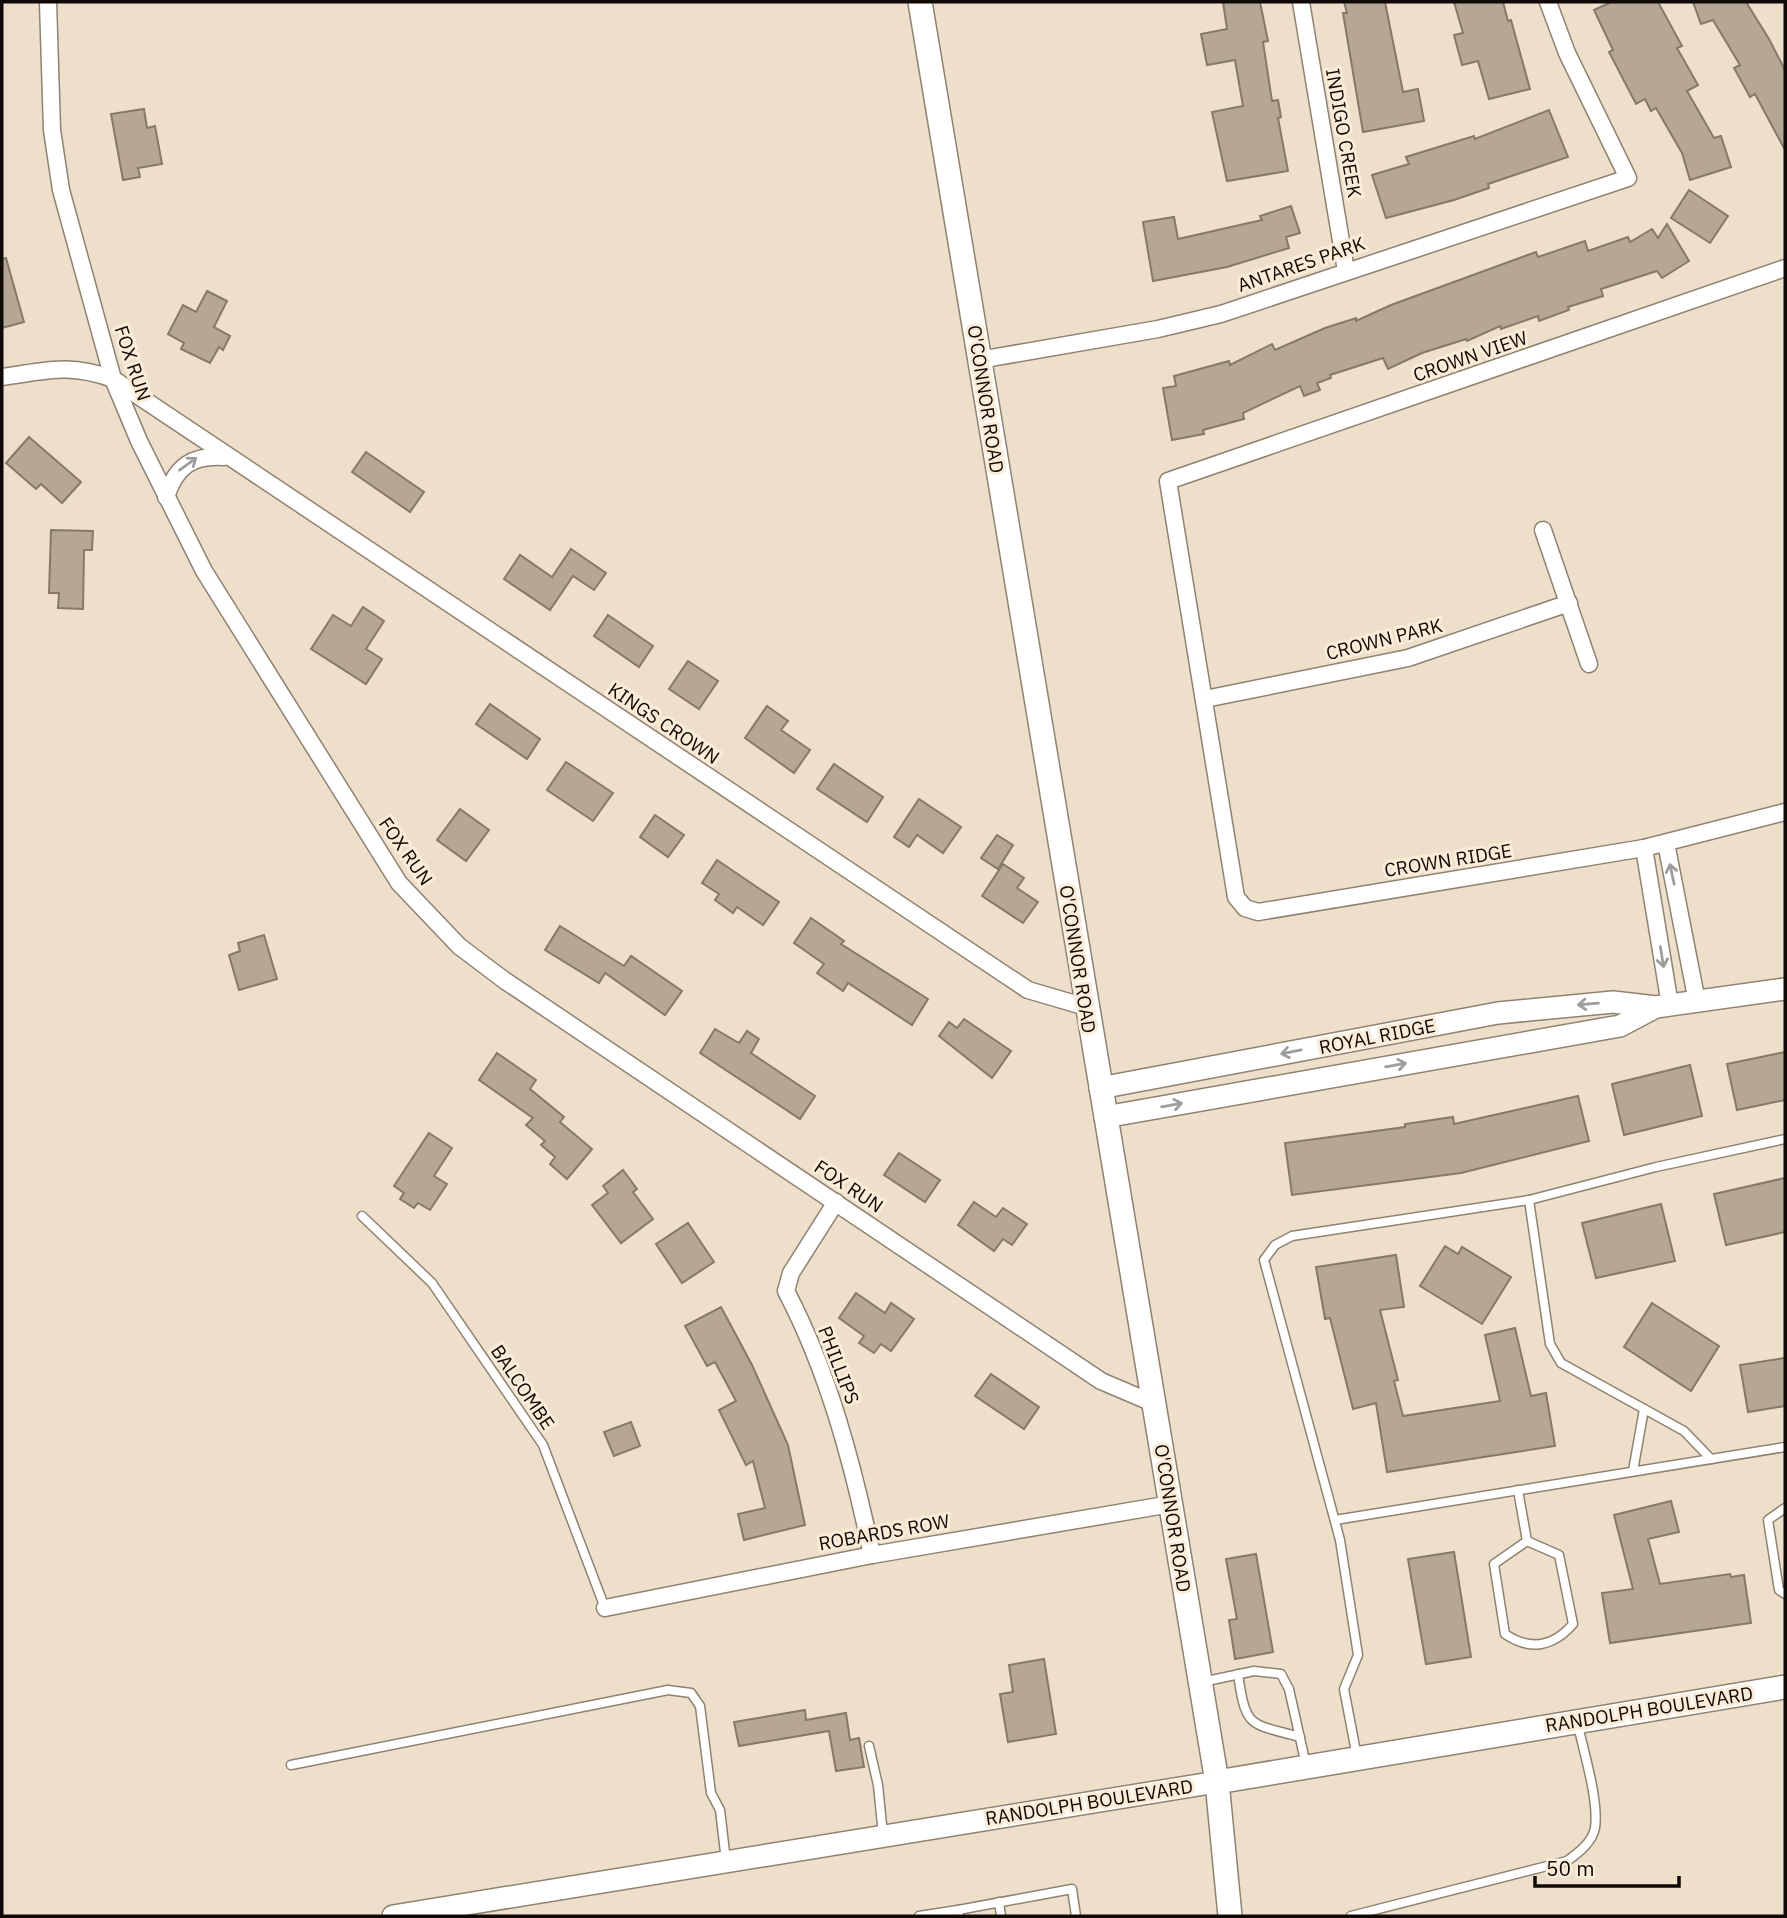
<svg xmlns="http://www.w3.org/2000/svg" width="1787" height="1918" viewBox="0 0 1787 1918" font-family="'IBM Plex Sans',sans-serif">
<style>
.building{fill:#b5a794;stroke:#877968;stroke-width:2}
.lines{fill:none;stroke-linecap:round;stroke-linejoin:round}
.service-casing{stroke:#908270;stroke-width:11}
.minor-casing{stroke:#908270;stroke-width:19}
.tertiary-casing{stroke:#908270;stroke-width:24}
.secondary-casing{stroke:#908270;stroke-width:26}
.service{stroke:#fff;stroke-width:8}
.minor{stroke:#fff;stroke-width:16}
.tertiary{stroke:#fff;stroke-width:21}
.secondary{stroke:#fff;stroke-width:23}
.oneway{stroke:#9f9d9b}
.labels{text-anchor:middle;stroke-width:6;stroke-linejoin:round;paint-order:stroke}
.street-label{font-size:19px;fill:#0f0a05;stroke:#fbecd8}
</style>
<rect width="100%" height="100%" fill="#eedfcb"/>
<g class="building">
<polygon points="1223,2 1260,2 1268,41 1263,42 1272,101 1278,100 1281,117 1278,118 1288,171 1227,181 1212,112 1243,106 1235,60 1207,65 1201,34 1227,29"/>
<polygon points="1344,2 1385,2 1403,92 1418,89 1424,121 1363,132 1343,13 1347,13"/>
<polygon points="1454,2 1503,2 1508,21 1511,20 1530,89 1489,99 1478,61 1462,65 1454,35 1463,33"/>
<polygon points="1611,2 1658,2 1682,46 1677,48 1698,85 1687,91 1714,138 1721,136 1731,167 1690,180 1682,153 1656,108 1651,111 1645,99 1636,104 1609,52 1613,50 1594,10"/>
<polygon points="1693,2 1746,2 1769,39 1785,70 1785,150 1755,94 1750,97 1734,68 1740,65 1713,20 1701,24"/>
<polygon points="144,109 147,128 155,126 162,164 138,168 140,177 123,180 111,114"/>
<polygon points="1549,110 1568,157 1488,184 1489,188 1454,200 1386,218 1372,175 1409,164 1406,157 1474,136 1475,139"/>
<polygon points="1689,190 1728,216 1710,243 1671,218"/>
<polygon points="1291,206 1300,233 1286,237 1289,248 1227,267 1153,281 1143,222 1174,217 1178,239 1262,220 1260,216"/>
<polygon points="1667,224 1689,261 1662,278 1657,271 1601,289 1603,296 1568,307 1569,310 1539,321 1538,316 1501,329 1500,326 1467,341 1466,339 1422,353 1388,369 1383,358 1330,375 1331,378 1317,383 1320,390 1304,396 1300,386 1243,413 1244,419 1203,430 1204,434 1172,440 1163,388 1176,386 1174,376 1229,361 1230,365 1272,344 1275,350 1325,328 1356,318 1356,321 1391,305 1536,252 1538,257 1585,241 1588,251 1628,237 1630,242 1652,229 1658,238"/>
<polygon points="6,258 24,322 2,328 2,259"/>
<polygon points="207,291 227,301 214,327 230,336 223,350 219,347 210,363 181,349 184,343 168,334 183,305 196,312"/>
<polygon points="29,437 81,482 62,503 41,484 36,489 6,463"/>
<polygon points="366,452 424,492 410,512 352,472"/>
<polygon points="51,530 93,531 92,550 84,550 83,609 58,608 59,593 49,593"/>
<polygon points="571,549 606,573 594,590 573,576 550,610 504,579 520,555 552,577"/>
<polygon points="363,607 384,621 366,649 382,659 366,684 311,649 333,615 351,626"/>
<polygon points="608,615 653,646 639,667 594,636"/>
<polygon points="688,661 718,681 699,709 669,689"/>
<polygon points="490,704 540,739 527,759 476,724"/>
<polygon points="767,706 788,721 781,730 810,750 794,773 745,738"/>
<polygon points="566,762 613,793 593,821 547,790"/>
<polygon points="834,764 883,797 867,822 817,789"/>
<polygon points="919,799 961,827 943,853 917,835 909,847 894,837"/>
<polygon points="460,809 489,830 466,861 437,840"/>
<polygon points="655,815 684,835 668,857 640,837"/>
<polygon points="997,835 1013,845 998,869 981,858"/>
<polygon points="717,860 779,902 763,925 737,907 733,913 715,900 719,894 702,883"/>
<polygon points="1003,864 1024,878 1017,888 1038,902 1023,923 982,896"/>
<polygon points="811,918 844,941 841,944 928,999 912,1025 848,983 843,991 817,973 824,964 794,943"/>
<polygon points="560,926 624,966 631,956 682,991 665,1015 605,973 599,983 545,950"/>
<polygon points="264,935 277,979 239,990 229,955 240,951 238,943"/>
<polygon points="964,1019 1011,1051 992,1078 939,1036 949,1022 957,1028"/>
<polygon points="715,1029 739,1043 747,1031 759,1039 751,1053 815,1096 800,1119 700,1053"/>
<polygon points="1785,1052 1785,1100 1737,1110 1727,1064"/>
<polygon points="497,1053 536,1080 530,1089 564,1117 560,1122 592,1149 567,1179 550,1164 555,1157 541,1145 545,1141 526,1125 533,1118 479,1080"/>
<polygon points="1690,1065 1702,1116 1624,1135 1612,1084"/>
<polygon points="1578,1096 1589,1141 1461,1173 1292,1195 1285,1143 1405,1127 1405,1124 1453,1117 1454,1124"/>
<polygon points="429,1133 452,1148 434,1176 447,1184 430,1210 418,1203 414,1208 400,1199 404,1193 394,1186"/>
<polygon points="899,1153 940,1180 925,1202 884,1175"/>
<polygon points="623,1170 637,1189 633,1192 653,1219 621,1243 592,1205 608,1193 603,1186"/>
<polygon points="1785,1178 1785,1232 1726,1245 1714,1194"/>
<polygon points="974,1202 996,1217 1003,1208 1027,1224 1012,1245 1003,1239 994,1251 958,1225"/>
<polygon points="1661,1204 1675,1261 1596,1278 1582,1223"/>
<polygon points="688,1223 714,1262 682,1283 656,1244"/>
<polygon points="1445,1246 1458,1254 1462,1247 1511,1277 1482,1324 1420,1286"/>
<polygon points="1396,1255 1404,1307 1380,1310 1398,1380 1394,1381 1403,1416 1500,1401 1485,1335 1515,1328 1531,1396 1546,1393 1555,1446 1387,1472 1376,1403 1353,1409 1330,1318 1325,1319 1316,1267"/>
<polygon points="856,1293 885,1313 891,1303 914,1319 891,1351 881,1344 874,1353 859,1343 864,1336 839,1318"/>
<polygon points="1652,1303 1719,1346 1691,1391 1624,1347"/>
<polygon points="721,1307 752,1365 788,1445 805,1525 744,1540 738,1514 765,1508 753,1461 746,1465 719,1410 736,1401 715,1362 707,1366 685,1326"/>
<polygon points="1785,1358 1785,1406 1748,1412 1740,1365"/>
<polygon points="991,1374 1039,1407 1024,1429 975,1396"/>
<polygon points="631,1422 640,1446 614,1456 604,1432"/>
<polygon points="1671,1501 1679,1532 1648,1539 1660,1584 1730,1574 1731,1577 1744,1575 1751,1623 1610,1643 1602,1593 1633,1589 1614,1515"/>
<polygon points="1454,1552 1471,1657 1426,1664 1408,1559"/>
<polygon points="1256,1554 1273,1652 1235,1659 1229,1620 1237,1619 1226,1559"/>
<polygon points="1044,1659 1056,1734 1008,1742 1000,1694 1013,1692 1009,1665"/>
<polygon points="805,1710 806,1720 846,1713 850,1740 859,1738 864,1767 836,1771 829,1731 739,1746 734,1722"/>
</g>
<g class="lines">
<g class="service-casing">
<g id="service">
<polyline points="1529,1200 1550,1344 1561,1363 1684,1431 1711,1459"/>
<polyline points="362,1216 432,1283 543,1445 605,1608"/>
<polyline points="1633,1471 1644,1409"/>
<path d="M 1518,1490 L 1527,1541 L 1559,1555 L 1573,1624 C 1553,1647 1530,1651 1505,1634 L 1494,1564 L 1527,1541"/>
<polyline points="1785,1508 1768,1520 1779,1590 1785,1594"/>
<polyline points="1335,1520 1785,1447"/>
<path d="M 1238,1674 C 1246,1729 1249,1723 1300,1737"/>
<polyline points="1202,1682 1254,1671 1281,1674 1289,1689 1306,1765"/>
<polyline points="869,1746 878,1785 883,1835"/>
<polyline points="1357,1757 1344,1689 1358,1655 1340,1540 1264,1260 1275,1245 1292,1236 1529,1200 1656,1167 1785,1139"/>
<polyline points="291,1765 668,1690 691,1693 700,1706 711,1793 720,1810 726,1861"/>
<polyline points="999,1902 1001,1916"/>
<polyline points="958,1910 1072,1889 1076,1916"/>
<polyline points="919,1916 958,1910 959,1916"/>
<path d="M 1351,1916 L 1567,1861 C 1578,1853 1592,1843 1595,1828 C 1599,1801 1584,1753 1578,1725"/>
</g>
</g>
<g class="minor-casing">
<g id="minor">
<polyline points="48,2 52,130 61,190 113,379 139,441 204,571 399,883 459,946 504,980 1101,1381 1155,1404"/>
<polyline points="1301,2 1346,271"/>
<polyline points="1785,268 1168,481 1236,897 1245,908 1258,912 1644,848 1785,812"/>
<polyline points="979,360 1158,329 1221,314 1628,178 1567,53 1548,2"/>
<path d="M 2,377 C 47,371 69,363 113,379 L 1028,990 L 1086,1007"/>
<path d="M 166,497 C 176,466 192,455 224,457"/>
<polyline points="1543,530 1589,664"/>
<polyline points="1205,699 1408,658 1569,603"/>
<polyline points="1666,843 1697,1002"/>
<polyline points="1644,848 1670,1005"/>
<path d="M 836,1202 L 791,1273 L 786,1291 C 829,1373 853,1465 872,1555"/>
<polyline points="605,1608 872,1555 1171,1504"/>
</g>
</g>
<g class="tertiary-casing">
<g id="tertiary">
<polyline points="1100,1088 1498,1013 1613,1002 1656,1007 1785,989"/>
<polyline points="1105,1117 1620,1026 1656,1007"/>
<polyline points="393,1916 1217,1782"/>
</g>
</g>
<g class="secondary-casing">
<g id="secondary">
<polyline points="920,2 1217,1782 1230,1916"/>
<polyline points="1217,1782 1785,1687"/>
</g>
</g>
<use href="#service" class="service"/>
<use href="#minor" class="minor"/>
<use href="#tertiary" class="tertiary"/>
<use href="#secondary" class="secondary"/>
</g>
<defs><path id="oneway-shaft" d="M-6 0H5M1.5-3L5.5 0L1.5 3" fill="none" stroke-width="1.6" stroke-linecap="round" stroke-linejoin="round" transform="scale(1.75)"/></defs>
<g class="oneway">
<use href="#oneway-shaft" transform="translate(188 464) rotate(-36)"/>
<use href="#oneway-shaft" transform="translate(1672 874) rotate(-102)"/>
<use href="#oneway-shaft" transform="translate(1662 957) rotate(81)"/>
<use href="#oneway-shaft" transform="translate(1588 1004) rotate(175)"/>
<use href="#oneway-shaft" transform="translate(1291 1052) rotate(169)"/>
<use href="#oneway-shaft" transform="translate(1396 1065) rotate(-10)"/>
<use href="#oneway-shaft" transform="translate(1172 1105) rotate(-10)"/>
</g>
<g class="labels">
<g class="street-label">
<text transform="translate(1344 133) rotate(80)" y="7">INDIGO CREEK</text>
<text transform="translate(1301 264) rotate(-19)" y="7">ANTARES PARK</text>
<text transform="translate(1470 356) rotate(-19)" y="7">CROWN VIEW</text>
<text transform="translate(133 363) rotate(72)" y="7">FOX RUN</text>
<text transform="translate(986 399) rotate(81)" y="7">O'CONNOR ROAD</text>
<text transform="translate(1384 639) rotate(-14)" y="7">CROWN PARK</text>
<text transform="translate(664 723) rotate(34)" y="7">KINGS CROWN</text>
<text transform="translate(406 851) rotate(55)" y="7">FOX RUN</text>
<text transform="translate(1448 860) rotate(-9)" y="7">CROWN RIDGE</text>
<text transform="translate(1078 959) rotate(81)" y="7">O'CONNOR ROAD</text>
<text transform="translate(1377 1036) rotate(-11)" y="7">ROYAL RIDGE</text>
<text transform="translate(849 1186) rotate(34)" y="7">FOX RUN</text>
<text transform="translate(839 1365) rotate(69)" y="7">PHILLIPS</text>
<text transform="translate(523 1387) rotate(56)" y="7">BALCOMBE</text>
<text transform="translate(1173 1518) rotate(81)" y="7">O'CONNOR ROAD</text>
<text transform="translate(884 1532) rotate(-10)" y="7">ROBARDS ROW</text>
<text transform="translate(1649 1709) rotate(-9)" y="7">RANDOLPH BOULEVARD</text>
<text transform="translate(1089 1802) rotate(-9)" y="7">RANDOLPH BOULEVARD</text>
</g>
</g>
<rect width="1787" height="1918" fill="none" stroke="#0f0a05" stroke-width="7"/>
<path d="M1535 1876v10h144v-10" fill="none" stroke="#0f0a05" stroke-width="3.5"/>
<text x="1546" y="1876" font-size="21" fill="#0f0a05" stroke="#fbecd8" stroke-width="5" paint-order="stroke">50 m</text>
</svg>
